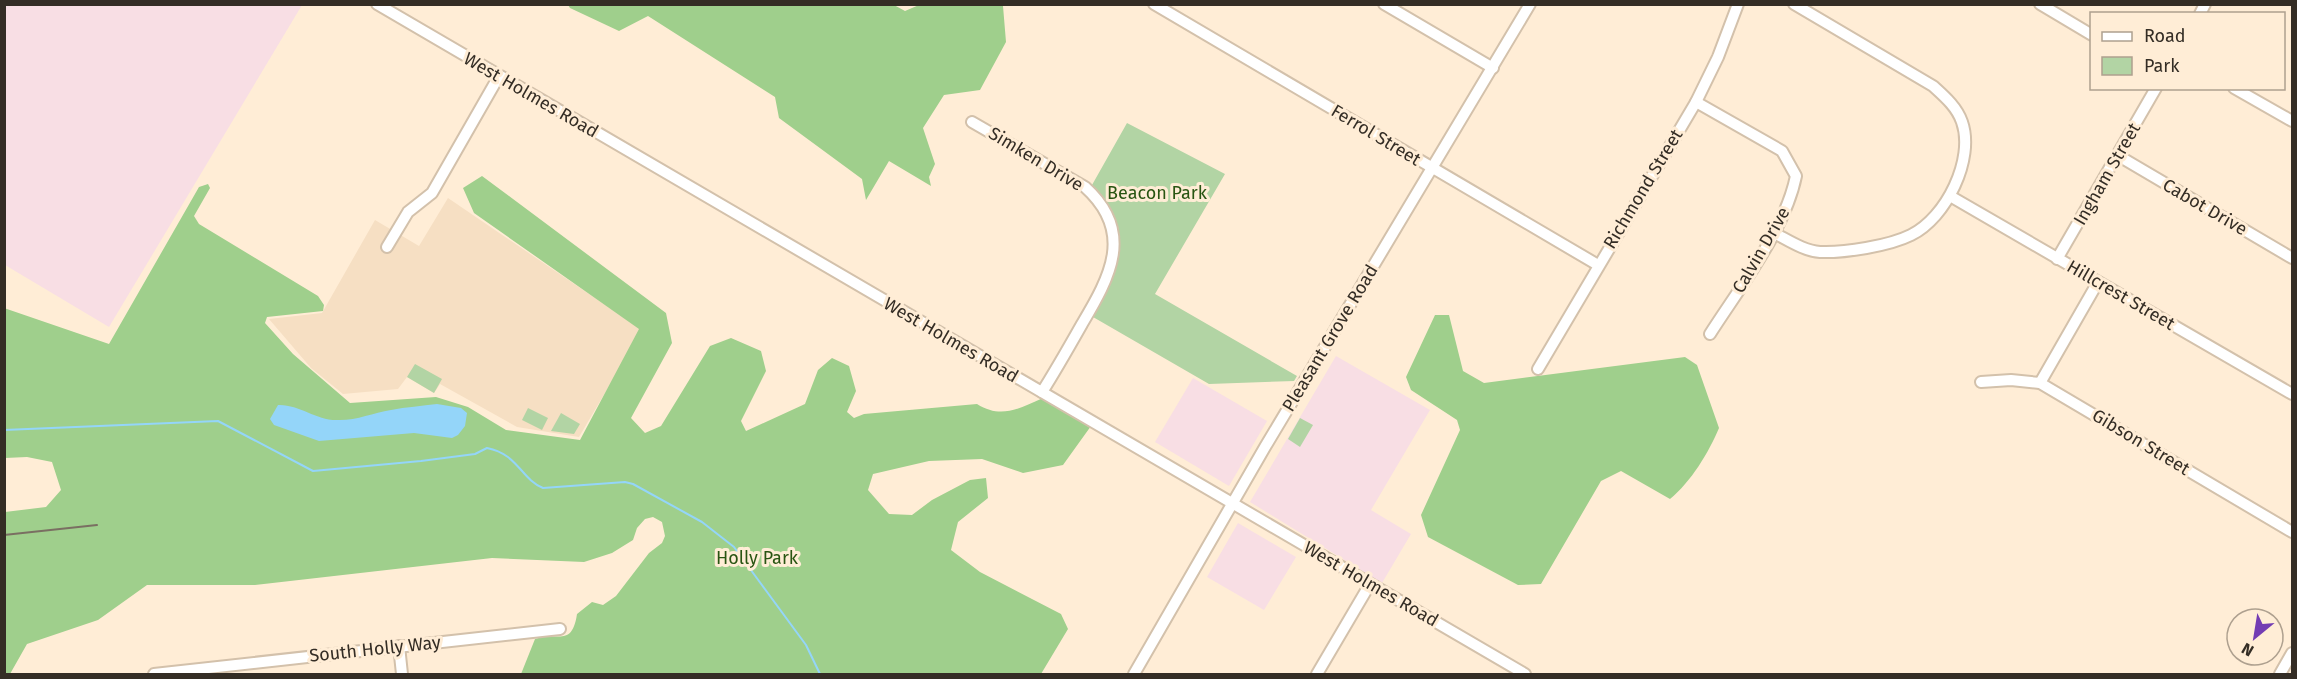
<svg xmlns="http://www.w3.org/2000/svg" width="2297" height="679" viewBox="0 0 2297 679" font-family="'Fira Sans',sans-serif">
<style>
.commercial{fill:#f8dee4}
.built{fill:#f6dfc3}
.green{fill:#b2d4a4}
.forest{fill:#9fcf8c}
.water{fill:#94d5f9}
.lines{fill:none;stroke-linecap:round;stroke-linejoin:round}
.stream{stroke:#94d5f9;stroke-width:2}
.minor-casing{stroke:#d3c1ab;stroke-width:14}
.minor{stroke:#fff;stroke-width:10}
.rail{stroke:#7a6f62;stroke-width:2}
.labels{text-anchor:middle;stroke-width:6;stroke-linejoin:round;paint-order:stroke}
.street-label{font-size:18px;fill:#342d25;stroke:#ffedd6}
.park-label{font-size:18px;fill:#295512;stroke:#ffedd6}
</style>
<rect width="100%" height="100%" fill="#ffedd6"/>
<g class="commercial">
<polygon points="5,4 302,5 109,327 5,265"/>
<polygon points="1336,356 1430,410 1371,510 1411,534 1382,583 1250,502"/>
<polygon points="1193,378 1267,421 1229,486 1155,442"/>
<polygon points="1238,523 1296,557 1264,610 1207,577"/>
</g>
<polygon class="built" points="448,198 642,330 579,437 517,427 440,384 434,393 407,377 398,389 343,394 311,368 269,319 322,313 375,220 419,246"/>
<g class="green">
<path d="M 1127,123 L 1225,174 L 1155,294 L 1297,376 L 1294,381 L 1209,384 L 1093,317 C 1120,269 1137,229 1092,185 Z"/>
<polygon points="415,364 442,379 434,393 407,377"/>
<polygon points="528,408 548,418 542,430 522,420"/>
<polygon points="561,413 580,424 574,434 551,431"/>
<polygon points="1300,418 1313,425 1300,447 1288,439"/>
</g>
<g class="forest">
<polygon points="894,5 905,11 919,5 1000,5 1003,6 1006,42 980,90 944,95 923,128 935,164 929,177 931,186 889,161 866,200 862,179 779,118 775,97 648,16 619,31 570,8 568,5"/>
<path d="M 482,176 L 666,313 L 672,343 L 631,418 L 645,433 L 661,426 L 710,346 L 731,338 L 761,351 L 766,371 L 741,421 L 746,431 L 805,404 L 818,370 L 832,358 L 849,366 L 856,391 L 847,412 L 854,418 L 864,414 L 977,404 C 1001,419 1018,409 1043,398 L 1091,426 L 1063,465 L 1023,473 L 982,459 L 929,461 L 873,474 L 868,490 L 889,514 L 912,515 L 932,500 L 970,480 L 986,478 L 988,498 L 958,522 L 951,550 L 980,572 L 1061,614 L 1068,629 L 1041,674 L 521,674 L 535,639 C 557,631 572,648 577,614 L 592,602 L 603,605 L 616,596 L 649,553 L 662,543 L 665,536 L 662,522 L 653,517 L 645,519 L 637,528 L 633,540 L 612,553 L 584,562 L 492,558 L 255,585 L 147,585 L 98,620 L 27,644 L 10,674 L 5,674 L 5,512 L 46,507 L 61,490 L 52,462 L 27,457 L 5,458 L 4,308 L 109,344 L 199,187 L 208,184 L 210,188 L 194,216 L 199,224 L 318,296 L 324,305 L 323,311 L 267,317 L 265,323 L 293,354 L 350,403 L 436,397 L 468,407 L 506,430 L 580,440 L 639,329 L 474,213 L 463,188 Z"/>
<path d="M 1435,315 L 1449,315 L 1463,371 L 1484,383 L 1685,357 L 1697,365 L 1719,428 C 1709,452 1691,482 1670,499 L 1621,471 L 1601,481 L 1541,584 L 1518,585 L 1428,537 L 1421,515 L 1460,430 L 1457,420 L 1411,390 L 1406,377 Z"/>
</g>
<path class="water" d="M 437,404 L 461,408 L 467,413 L 465,426 L 458,435 L 452,438 L 414,433 L 319,441 L 274,425 L 270,419 L 278,405 C 298,404 316,420 336,420 C 356,421 372,413 391,410 C 406,407 422,406 437,404 Z"/>
<g class="lines">
<path class="stream" d="M 4,430 L 218,421 L 313,471 L 421,461 L 475,454 L 487,448 C 518,454 521,479 543,488 L 625,482 L 633,484 L 702,522 L 734,547 L 806,645 L 820,674"/>
<g class="minor-casing">
<g id="minor">
<polyline points="377,4 1525,674"/>
<polyline points="1154,4 1598,265"/>
<polyline points="1384,4 1493,68"/>
<polyline points="2040,4 2092,35"/>
<polyline points="2200,14 2205,4"/>
<polyline points="2234,88 2292,121"/>
<path d="M 1696,102 L 1782,151 L 1796,176 C 1785,230 1740,287 1710,334"/>
<path d="M 972,122 L 1085,187 C 1135,232 1110,277 1082,324 C 1069,347 1056,370 1042,392"/>
<polyline points="2117,155 2292,258"/>
<polyline points="1950,196 2292,394"/>
<path d="M 1774,233 C 1788,240 1804,251 1820,252 C 1844,253 1889,246 1911,235 C 1946,218 1975,159 1962,122 C 1957,107 1944,96 1933,86 L 1794,4"/>
<polyline points="387,247 408,212 432,193 499,76"/>
<polyline points="2057,259 2156,88"/>
<polyline points="1538,369 1696,102 1718,57 1738,4"/>
<polyline points="1981,382 2011,380 2040,383 2292,532"/>
<polyline points="2040,383 2098,282"/>
<polyline points="399,646 402,674"/>
<polyline points="154,674 560,629"/>
<polyline points="1134,674 1265,447 1530,4"/>
<polyline points="1317,674 1370,584"/>
<polyline points="2280,674 2292,653"/>
</g>
</g>
<use href="#minor" class="minor"/>
<polyline class="rail" points="4,535 97,525"/>
</g>
<g class="labels">
<g class="street-label">
<text transform="translate(531 95) rotate(30)" y="6">West Holmes Road</text>
<text transform="translate(1376 135) rotate(31)" y="6">Ferrol Street</text>
<text transform="translate(1036 159) rotate(31)" y="6">Simken Drive</text>
<text transform="translate(2107 174) rotate(-60)" y="6">Ingham Street</text>
<text transform="translate(1643 189) rotate(-59)" y="6">Richmond Street</text>
<text transform="translate(2205 207) rotate(30)" y="6">Cabot Drive</text>
<text transform="translate(1761 250) rotate(-60)" y="6">Calvin Drive</text>
<text transform="translate(2121 295) rotate(30)" y="6">Hillcrest Street</text>
<text transform="translate(1330 338) rotate(-59)" y="6">Pleasant Grove Road</text>
<text transform="translate(951 340) rotate(30)" y="6">West Holmes Road</text>
<text transform="translate(2141 442) rotate(31)" y="6">Gibson Street</text>
<text transform="translate(1371 584) rotate(30)" y="6">West Holmes Road</text>
<text transform="translate(375 649) rotate(-6)" y="6">South Holly Way</text>
</g>
<g class="park-label">
<text x="1157" y="199">Beacon Park</text>
<text x="757" y="564">Holly Park</text>
</g>
</g>
<rect width="2297" height="679" fill="none" stroke="#342d25" stroke-width="12"/>
<rect x="2090" y="12" width="195" height="78" fill="#ffedd6" stroke="#aea08f" stroke-width="1.5"/>
<rect x="2102" y="32" width="30" height="9" fill="#ffffff" stroke="#aea08f" stroke-width="1.5"/>
<text x="2144" y="42" font-size="18" fill="#342d25">Road</text>
<rect x="2102" y="57" width="30" height="18" fill="#b2d4a4" stroke="#aea08f" stroke-width="1.5"/>
<text x="2144" y="72" font-size="18" fill="#342d25">Park</text>
<g transform="translate(2255 637) rotate(210)"><circle r="28" fill="#ffedd6" stroke="#aea08f" stroke-width="1.5"/>
<path d="M0-4.5L10 22L0 15L-10 22Z" fill="#733cb3"/>
<text y="-9" font-size="16" font-weight="bold" text-anchor="middle" fill="#342d25">N</text>
</g>
</svg>
